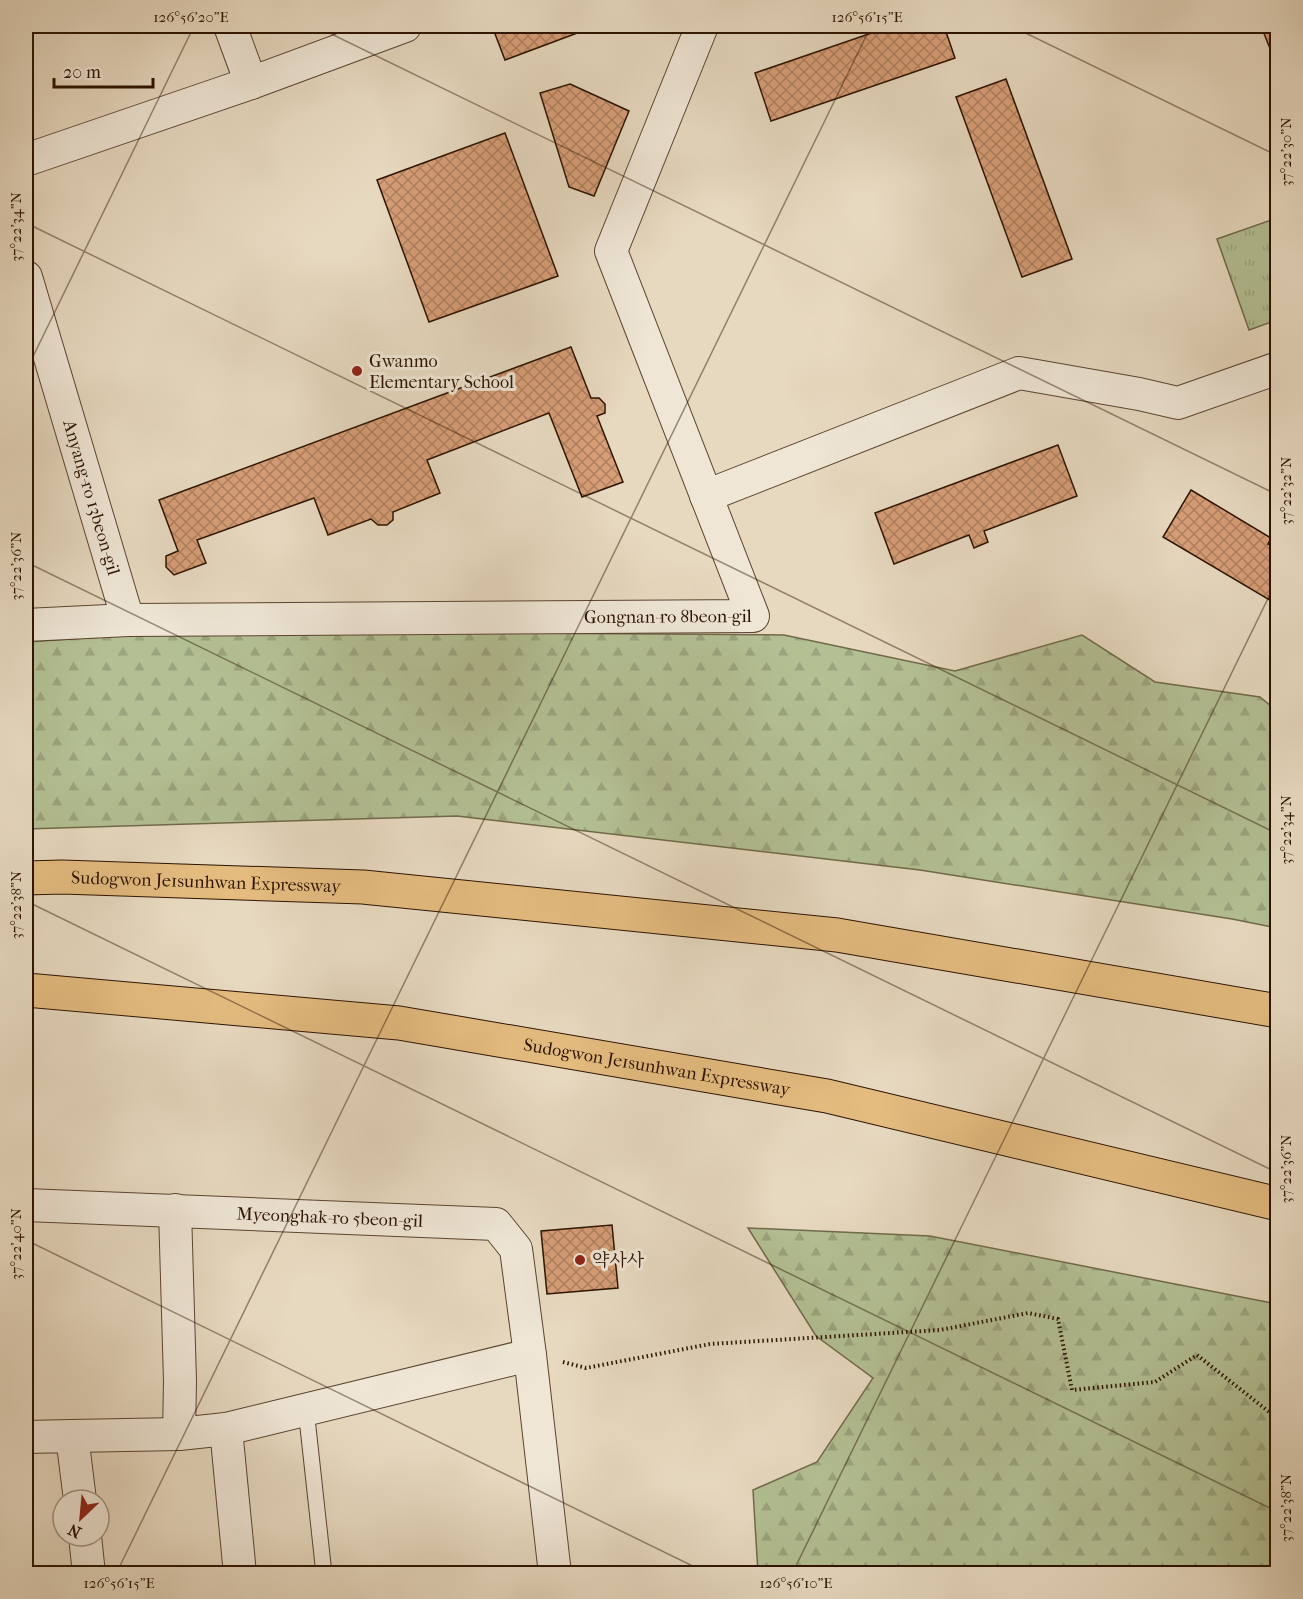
<svg xmlns="http://www.w3.org/2000/svg" width="1303" height="1599" viewBox="0 0 1303 1599" font-family="'IM FELL French Canon','Noto Serif KR',serif">
<style>
.grass{fill:url(#grass-tufts);stroke:#706a4a;stroke-width:1.5}
.forest{fill:url(#forest-firs);stroke:#706a4a;stroke-width:1.5}
.building{fill:url(#building-cross-hatch);stroke:#2c1300;stroke-width:1.5}
.lines{fill:none;stroke-linecap:round;stroke-linejoin:round}
.lane-casing{stroke:#5b4430;stroke-width:17}
.street-casing{stroke:#5b4430;stroke-width:34}
.highway-casing{stroke:#2c1300;stroke-width:35}
.path{stroke:#2c1300;stroke-width:4;stroke-dasharray:1.5 3;stroke-linecap:butt}
.lane{stroke:#efe6d6;stroke-width:15}
.street{stroke:#efe6d6;stroke-width:32}
.highway{stroke:#e4bc80;stroke-width:33}
.ticks{fill:none;stroke:#2c1300;stroke-width:1.5;stroke-opacity:0.45}
.poi-dot{fill:#8f2418;stroke:#efe6d6;stroke-width:2}
.labels{text-anchor:middle;stroke-width:6;stroke-linejoin:round;paint-order:stroke}
.poi-label{font-size:18px;fill:#2c1300;stroke:#efe6d6;text-anchor:start}
.street-label{font-size:18px;fill:#2c1300;stroke:#efe6d6}
.neatline{fill:none;stroke:#2c1300;stroke-width:2}
.ticks-label{font-size:15px;text-anchor:middle;fill:#2c1300}
</style>
<defs>
<pattern id="grass-tufts" width="24" height="20" patternUnits="userSpaceOnUse" patternTransform="scale(1.5)"><rect width="24" height="20" fill="#b3c094"/><path d="M3 7l-1-3M5 7V3M7 7l1-3M15 17l-1-3M17 17v-4M19 17l1-3" fill="none" stroke="#9aa47e"/></pattern>
<pattern id="forest-firs" width="22" height="20" patternUnits="userSpaceOnUse" patternTransform="scale(1.5)"><rect width="22" height="20" fill="#b3c094"/><path d="M5 1l3.5 6h-7zM16 11l3.5 6h-7z" fill="#9aa47e"/></pattern>
<pattern id="building-cross-hatch" width="8" height="8" patternUnits="userSpaceOnUse" patternTransform="scale(1.5)"><rect width="8" height="8" fill="#d79e77"/><path d="M0 0l8 8M0 8l8-8" fill="none" stroke="#af805f"/></pattern>
</defs>
<rect width="100%" height="100%" fill="#e7d9c0"/>
<filter id="stains"><feTurbulence type="fractalNoise" baseFrequency=".00333" numOctaves="4"/><feColorMatrix values="0 0 0 0 .2 0 0 0 0 .09 0 0 0 0 .02 0 0 0 .5 -.17"/></filter>
<radialGradient id="worn" r=".72"><stop offset=".6" stop-color="#630" stop-opacity="0"/><stop offset="1" stop-color="#630" stop-opacity=".3"/></radialGradient>
<polygon class="grass" points="1277,218 1277,320 1249,330 1217,239"/>
<g class="forest">
<polygon points="506,633 784,635 955,671 1082,635 1155,682 1260,697 1277,711 1277,928 1232,919 920,870 457,816 26,829 26,642 147,634"/>
<polygon points="748,1228 930,1236 1277,1304 1277,1573 758,1573 753,1490 817,1462 873,1378 816,1336"/>
</g>
<g class="building">
<polygon points="492,26 596,26 505,60"/>
<polygon points="892,26 944,26 955,58 771,121 755,73"/>
<polygon points="1261,26 1278,26 1278,66 1277,66"/>
<polygon points="1006,79 1072,259 1022,277 956,97"/>
<polygon points="570,84 629,111 594,196 569,187 540,93"/>
<polygon points="505,133 558,276 429,322 377,180"/>
<polygon points="571,347 591,398 599,398 605,404 605,413 597,416 623,482 582,497 549,413 427,460 440,493 393,512 393,520 387,525 378,525 371,519 328,535 314,498 197,540 206,563 174,575 166,567 166,556 178,551 159,500"/>
<polygon points="1058,445 1077,496 984,531 988,542 974,548 969,535 894,564 875,513"/>
<polygon points="1191,490 1271,538 1268,544 1278,550 1278,605 1163,537"/>
<polygon points="612,1225 618,1288 547,1294 541,1231"/>
</g>
<g class="lines">
<g class="lane-casing">
<polyline id="lane" points="306,1409 324,1574"/>
</g>
<g class="street-casing">
<g id="street">
<polyline points="230,26 251,83"/>
<polyline points="26,160 251,83 405,26"/>
<path id="s1" d="M 26,277 L 128,620"/>
<polyline points="706,496 1019,373 1139,394 1178,403 1278,368"/>
<path id="s2" d="M 26,625 L 128,620 L 753,616 L 611,251 L 702,26"/>
<path id="s3" d="M 26,1205 L 496,1224 L 516,1249 L 530,1355 L 555,1574"/>
<polyline points="175,1210 180,1381 179,1434"/>
<polyline points="226,1429 240,1574"/>
<polyline points="72,1436 179,1434 226,1429 530,1355"/>
<polyline points="26,1437 72,1436 80,1500"/>
<polyline points="85,1536 89,1574"/>
</g>
</g>
<g class="highway-casing">
<g id="highway">
<path id="s4" d="M 26,878 L 62,877 L 363,887 L 837,935 L 1278,1011"/>
<path id="s5" d="M 26,990 L 399,1023 L 827,1096 L 1278,1204"/>
</g>
</g>
<polyline class="path" points="563,1362 586,1368 710,1344 940,1330 1028,1313 1058,1319 1072,1390 1155,1382 1197,1355 1278,1419"/>
<use href="#lane" class="lane"/>
<use href="#street" class="street"/>
<use href="#highway" class="highway"/>
</g>
<path class="ticks" d="M 315,26 L 1278,495M 1011,26 L 1278,156M 26,223 L 1278,834M 26,371 L 194,26M 26,562 L 1278,1173M 26,901 L 1278,1512M 26,1240 L 709,1574M 116,1574 L 871,26M 792,1574 L 1278,578"/>
<g class="poi-dot">
<circle cx="357" cy="371" r="6"/>
<circle cx="580" cy="1260" r="6"/>
</g>
<g class="labels">
<g class="poi-label">
<text x="369" y="367">Gwanmo<tspan x="369" dy="21">Elementary School</tspan></text>
<text x="592" y="1266">약사사</text>
</g>
<g class="street-label">
<text dy="6" stroke="none"><textPath href="#s1" startOffset="230">Anyang-ro 13beon-gil</textPath></text>
<text dy="6" stroke="none"><textPath href="#s2" startOffset="642">Gongnan-ro 8beon-gil</textPath></text>
<text dy="6" stroke="none"><textPath href="#s4" startOffset="180">Sudogwon Je1sunhwan Expressway</textPath></text>
<text dy="6" stroke="none"><textPath href="#s5" startOffset="636">Sudogwon Je1sunhwan Expressway</textPath></text>
<text dy="6" stroke="none"><textPath href="#s3" startOffset="304">Myeonghak-ro 5beon-gil</textPath></text>
</g>
</g>
<rect width="1303" height="1599" fill="none" stroke="#e7d9c0" stroke-width="66"/>
<g transform="translate(81 1518) rotate(206)"><circle r="28" fill="#efe6d6" stroke="#a19280" stroke-width="1.5"/>
<path d="M0-4.5L10 22L0 15L-10 22Z" fill="#8f2418"/>
<text y="-9" font-size="16" font-weight="bold" text-anchor="middle" fill="#2c1300">N</text>
</g>
<path d="M54 78v9h99v-9" fill="none" stroke="#2c1300" stroke-width="3"/>
<text x="63" y="78" font-size="18" fill="#2c1300" stroke="#efe6d6" stroke-width="4.5" paint-order="stroke">20 m</text>
<rect x="33" y="33" width="1237" height="1533" class="neatline"/>
<g class="ticks-label">
<text x="191" y="22">126°56'20"E</text>
<text x="867" y="22">126°56'15"E</text>
<text transform="translate(1286 152) rotate(-90)" y="5">37°22'30"N</text>
<text transform="translate(16 227) rotate(-90)" y="5">37°22'34"N</text>
<text transform="translate(1286 491) rotate(-90)" y="5">37°22'32"N</text>
<text transform="translate(16 566) rotate(-90)" y="5">37°22'36"N</text>
<text transform="translate(1286 830) rotate(-90)" y="5">37°22'34"N</text>
<text transform="translate(16 905) rotate(-90)" y="5">37°22'38"N</text>
<text transform="translate(1286 1169) rotate(-90)" y="5">37°22'36"N</text>
<text transform="translate(16 1244) rotate(-90)" y="5">37°22'40"N</text>
<text transform="translate(1286 1508) rotate(-90)" y="5">37°22'38"N</text>
<text x="119" y="1588">126°56'15"E</text>
<text x="796" y="1588">126°56'10"E</text>
</g>
<rect width="100%" height="100%" filter="url(#stains)"/>
<rect width="100%" height="100%" fill="url(#worn)"/>
</svg>
